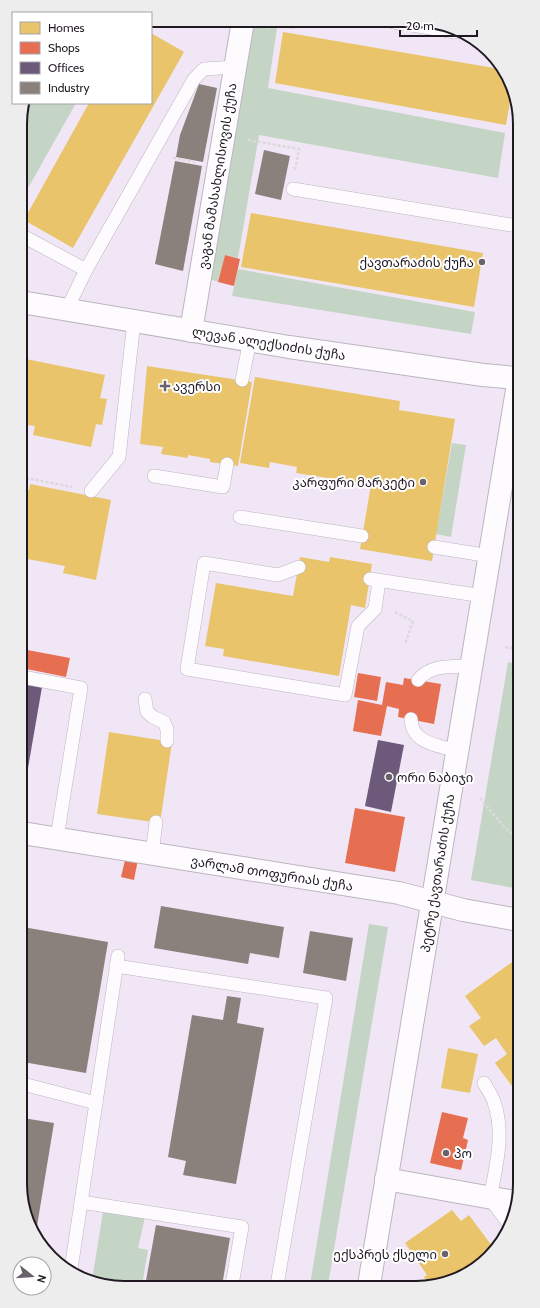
<svg xmlns="http://www.w3.org/2000/svg" width="540" height="1308" viewBox="0 0 540 1308" font-family="Cabin,'Noto Sans Georgian',sans-serif">
<style>
.green{fill:#c4d5c5}
.homes{fill:#e9c46a}
.shops{fill:#e76f51}
.offices{fill:#6d597a}
.industry{fill:#8a817c}
.lines{fill:none;stroke-linecap:round;stroke-linejoin:round}
.service-casing{stroke:#bdb5c1;stroke-width:14}
.minor-casing{stroke:#bdb5c1;stroke-width:24}
.secondary-casing{stroke:#bdb5c1;stroke-width:24}
.path{stroke:#dcd8dc;stroke-width:2.5;stroke-dasharray:3 2;stroke-linecap:butt}
.service{stroke:#fdfbfe;stroke-width:13}
.minor{stroke:#fdfbfe;stroke-width:22}
.secondary{stroke:#fdfbfe;stroke-width:22}
.poi-dot{fill:#69616c;stroke:#fff;stroke-width:1.5}
.labels{text-anchor:middle;stroke-width:4;stroke-linejoin:round;paint-order:stroke}
.street-label{font-size:13px;fill:#201922;stroke:#fff}
.poi-label{font-size:13px;fill:#201922;stroke:#fff;text-anchor:end}
.rim{fill:none;stroke:#201922;stroke-width:2}
</style>
<rect width="100%" height="100%" fill="#f1e6f5"/>
<g class="green">
<polygon points="248,21 278,21 268,88 505,133 498,178 259,135 238,258 225,255 218,282 205,277"/>
<polygon points="24,103 76,103 23,197 20,199 20,117"/>
<polygon points="238,269 475,312 471,334 232,296"/>
<polygon points="452,443 466,445 451,537 436,534"/>
<polygon points="508,662 518,664 519,889 471,880"/>
<polygon points="369,924 388,927 328,1285 310,1285"/>
<polygon points="103,1212 145,1217 138,1248 148,1250 142,1286 104,1286 92,1280"/>
</g>
<g class="homes">
<polygon points="283,32 500,69 512,90 506,125 275,83"/>
<polygon points="151,33 184,52 73,248 24,220 89,103 151,103"/>
<polygon points="251,213 483,253 474,307 241,267"/>
<polygon points="21,358 105,375 100,398 107,399 102,425 96,424 91,447 33,435 35,426 21,424"/>
<polygon points="147,366 252,382 238,466 210,462 210,459 188,455 188,458 161,454 163,447 140,444"/>
<polygon points="255,377 400,401 399,410 455,419 432,561 360,549 371,485 296,473 297,467 270,462 269,468 240,463"/>
<polygon points="30,484 111,500 96,580 63,573 65,566 22,558 21,488 29,490"/>
<polygon points="300,557 329,562 330,557 372,564 365,608 351,605 339,676 223,656 224,649 205,646 216,583 293,596"/>
<polygon points="109,732 172,742 160,823 97,814"/>
<polygon points="519,957 519,1072 520,1097 495,1063 507,1054 496,1038 484,1046 469,1026 481,1018 465,996"/>
<polygon points="448,1048 478,1054 470,1093 441,1088"/>
<polygon points="452,1210 461,1221 469,1215 495,1250 473,1271 443,1285 429,1285 424,1277 427,1275 405,1243"/>
</g>
<g class="shops">
<polygon points="225,255 240,259 234,286 218,282"/>
<polygon points="22,649 70,658 66,677 22,668"/>
<polygon points="358,673 381,677 377,701 354,697"/>
<polygon points="404,678 441,684 434,724 398,717 399,709 387,706 381,736 353,731 358,700 382,705 386,682 403,685"/>
<polygon points="355,808 405,817 395,872 345,863"/>
<polygon points="126,856 138,859 134,880 121,877"/>
<polygon points="442,1112 468,1118 463,1138 468,1140 461,1170 430,1163"/>
</g>
<g class="offices">
<polygon points="22,684 42,687 23,797 22,796"/>
<polygon points="378,740 404,745 391,812 365,806"/>
</g>
<g class="industry">
<polygon points="199,84 217,88 203,162 176,157 180,135"/>
<polygon points="264,150 290,156 281,200 255,194"/>
<polygon points="175,161 202,166 183,271 155,264"/>
<polygon points="161,906 284,927 279,958 250,953 248,964 154,948"/>
<polygon points="23,927 108,942 86,1073 23,1062"/>
<polygon points="310,931 353,938 346,981 303,973"/>
<polygon points="227,996 241,998 237,1023 264,1028 236,1184 183,1175 186,1161 168,1157 192,1015 223,1020"/>
<polygon points="23,1118 54,1123 36,1232 23,1211"/>
<polygon points="156,1225 230,1238 222,1286 145,1286"/>
</g>
<g class="lines">
<g class="service-casing">
<g id="service">
<polyline points="393,22 455,32"/>
<polyline points="293,189 517,226"/>
<polyline points="21,235 86,270"/>
<polyline points="67,309 86,270 194,79 204,69 235,67"/>
<polyline points="242,380 250,340"/>
<polyline points="154,476 223,487 227,464"/>
<polyline points="91,491 119,457 134,321"/>
<polyline points="240,517 362,536"/>
<polyline points="434,547 490,556"/>
<polyline points="299,567 278,575 204,563 187,669 345,695 358,626 375,609 379,581"/>
<polyline points="370,579 483,596"/>
<polyline points="22,677 81,688 57,838"/>
<path d="M 418,680 C 431,664 452,667 471,666"/>
<polyline points="145,699 147,712 153,717 164,722 167,729 167,741"/>
<path d="M 411,719 C 412,744 438,745 457,751"/>
<polyline points="152,854 156,822"/>
<polyline points="116,966 326,998 277,1285"/>
<path d="M 484,1083 C 487,1089 492,1095 494,1102 C 505,1133 496,1167 490,1198 L 508,1223"/>
<polyline points="23,1084 96,1103"/>
<polyline points="81,1202 242,1227 232,1285"/>
<polyline points="71,1269 118,956"/>
</g>
</g>
<g class="minor-casing">
<g id="minor">
<polyline points="191,331 243,21"/>
<polyline points="22,833 399,893 463,910 519,920"/>
<polyline points="386,1179 515,1202"/>
</g>
</g>
<g class="secondary-casing">
<g id="secondary">
<polyline points="21,302 289,347 483,375 517,378"/>
<polyline points="369,1285 517,390"/>
</g>
</g>
<g class="path">
<polyline points="267,28 275,25 295,28 296,21"/>
<polyline points="248,140 299,149 295,170"/>
<polyline points="173,158 195,162"/>
<polyline points="21,477 72,487"/>
<polyline points="395,612 413,621 405,644"/>
<polyline points="505,647 518,649"/>
<polyline points="480,798 505,828 519,840"/>
</g>
<use href="#service" class="service"/>
<use href="#minor" class="minor"/>
<use href="#secondary" class="secondary"/>
</g>
<g class="poi-dot">
<circle cx="482" cy="262" r="4"/>
<path d="M163 380h4v4h4v4h-4v4h-4v-4h-4v-4h4z"/>
<circle cx="423" cy="482" r="4"/>
<circle cx="389" cy="777" r="4"/>
<circle cx="446" cy="1153" r="4"/>
<circle cx="445" cy="1254" r="4"/>
</g>
<g class="labels">
<g class="street-label">
<text transform="translate(217 176) rotate(-81)" y="5">ვაგან მამასახლისოვის ქუჩა</text>
<text transform="translate(269 343) rotate(9)" y="5">ლევან ალექსიძის ქუჩა</text>
<text transform="translate(272 873) rotate(9)" y="5">ვარლამ თოფურიას ქუჩა</text>
<text transform="translate(437 873) rotate(-81)" y="5">პეტრე ქავთარაძის ქუჩა</text>
</g>
<g class="poi-label">
<text x="474" y="267">ქავთარაძის ქუჩა</text>
<text x="173" y="391" text-anchor="start">ავერსი</text>
<text x="415" y="487">კარფური მარკეტი</text>
<text x="397" y="782" text-anchor="start">ორი ნაბიჯი</text>
<text x="454" y="1158" text-anchor="start">პო</text>
<text x="437" y="1259">ექსპრეს ქსელი</text>
</g>
</g>
<path d="M0 0H540V1308H0ZM124 27H416A97 97 0 0 1 513 124V1184A97 97 0 0 1 416 1281H124A97 97 0 0 1 27 1184V124A97 97 0 0 1 124 27Z" fill="#ededed" fill-rule="evenodd"/>
<path class="rim" d="M124 27H416A97 97 0 0 1 513 124V1184A97 97 0 0 1 416 1281H124A97 97 0 0 1 27 1184V124A97 97 0 0 1 124 27Z"/>
<rect x="12" y="12" width="140" height="92" fill="#ffffff" stroke="#a6a3a7"/>
<rect x="20" y="22" width="20" height="12" fill="#e9c46a" stroke="#a6a3a7"/>
<text x="48" y="32" font-size="12" fill="#201922">Homes</text>
<rect x="20" y="42" width="20" height="12" fill="#e76f51" stroke="#a6a3a7"/>
<text x="48" y="52" font-size="12" fill="#201922">Shops</text>
<rect x="20" y="62" width="20" height="12" fill="#6d597a" stroke="#a6a3a7"/>
<text x="48" y="72" font-size="12" fill="#201922">Offices</text>
<rect x="20" y="82" width="20" height="12" fill="#8a817c" stroke="#a6a3a7"/>
<text x="48" y="92" font-size="12" fill="#201922">Industry</text>
<g transform="translate(32 1276) rotate(107)"><circle r="19" fill="#ffffff" stroke="#a6a3a7"/>
<path d="M0-3L7 15L0 10L-7 15Z" fill="#69616c"/>
<text y="-6" font-size="11" font-weight="bold" text-anchor="middle" fill="#201922">N</text>
</g>
<path d="M400 30v6h77v-6" fill="none" stroke="#201922" stroke-width="2"/>
<text x="406" y="30" font-size="12" fill="#201922" stroke="#ffffff" stroke-width="3" paint-order="stroke">20 m</text>
</svg>
